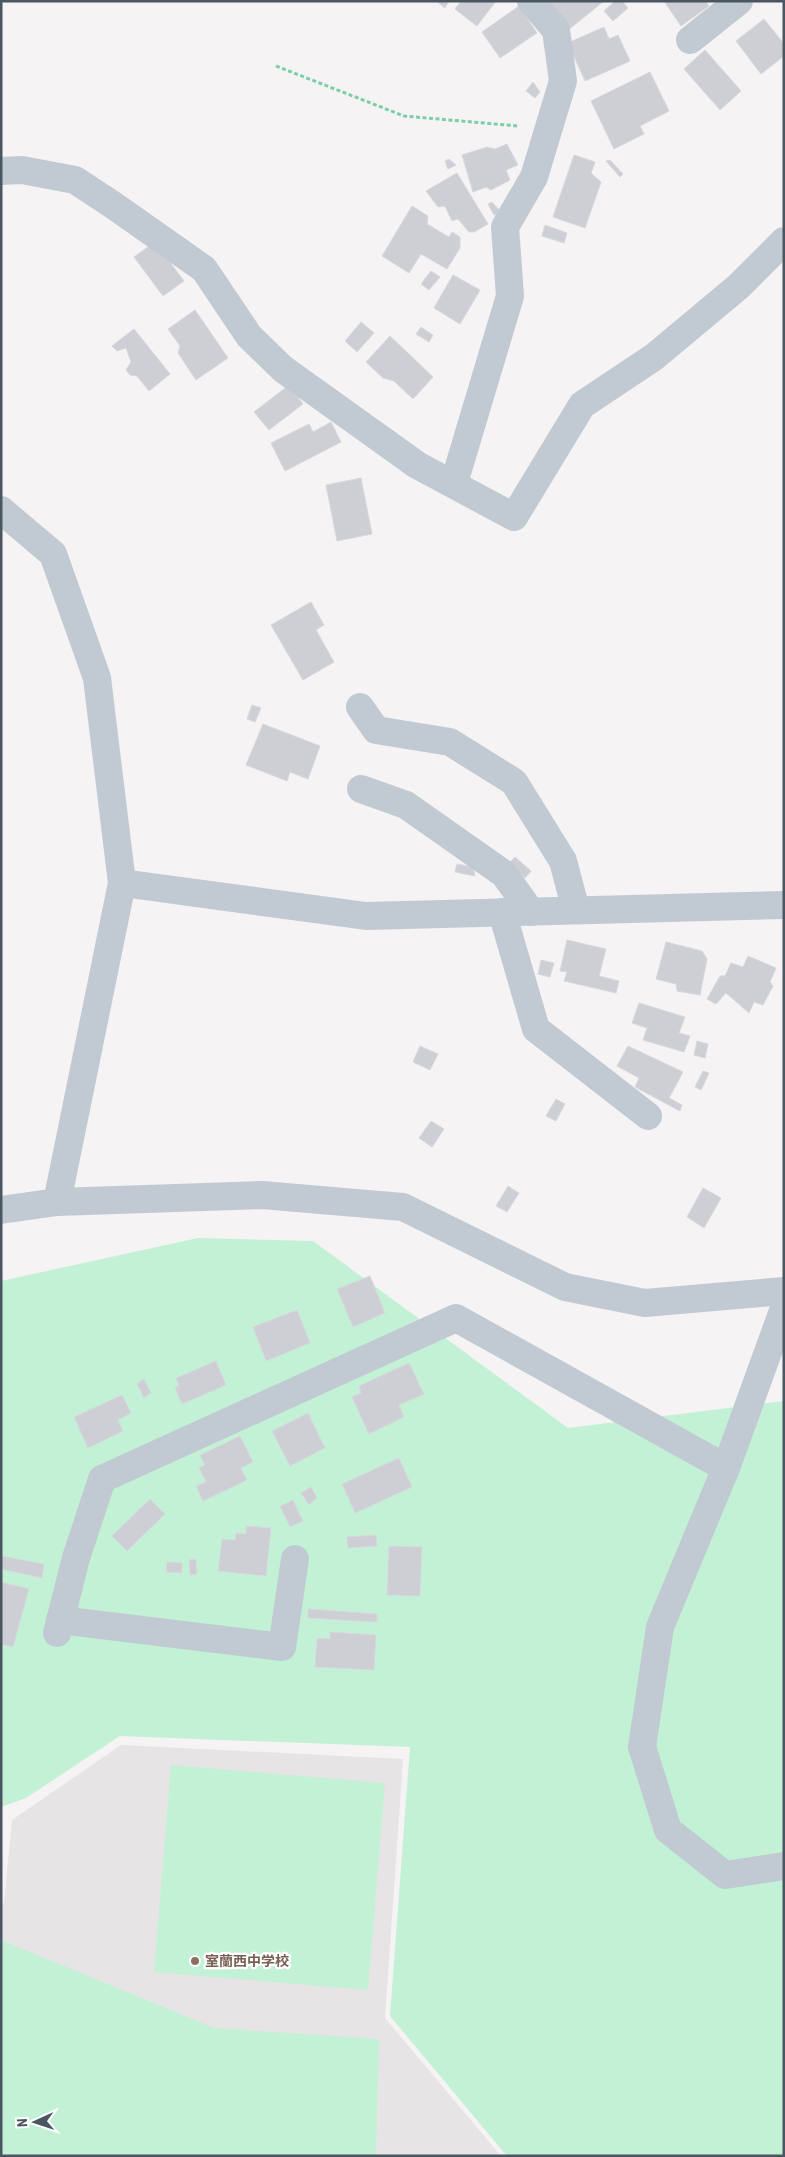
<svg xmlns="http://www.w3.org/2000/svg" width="785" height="2157" viewBox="0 0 785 2157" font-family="'Roboto Condensed','Noto Sans JP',sans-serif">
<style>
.education{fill:#e6e4e5}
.green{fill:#c3f1d5}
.building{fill:#cdcfd5;stroke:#d7d9de}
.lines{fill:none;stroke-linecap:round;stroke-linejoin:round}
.path{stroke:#7ad0a6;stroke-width:3;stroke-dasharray:4 2.5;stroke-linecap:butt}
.minor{stroke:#c1cad2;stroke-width:28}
.education-dot{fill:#8d6e63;stroke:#fff;stroke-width:2}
.labels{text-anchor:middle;stroke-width:4.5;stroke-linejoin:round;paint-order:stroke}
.education-label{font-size:14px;font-weight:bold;fill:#785e54;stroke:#fff;text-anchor:start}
</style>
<rect width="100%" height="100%" fill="#f5f3f3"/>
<polygon class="education" points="121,1745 403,1759 385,2018 501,2156 1,2156 1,1902 4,1903 12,1820"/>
<g class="green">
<polygon points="198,1238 313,1241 568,1428 784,1401 784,2156 507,2156 390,2016 410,1747 120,1736 26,1798 1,1807 1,1281"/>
<polygon points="171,1765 385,1783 368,1990 154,1972"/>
<polygon points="1,1940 214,2028 379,2039 376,2156 1,2156"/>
</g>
<g class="building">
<polygon points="436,1 449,1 445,8"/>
<polygon points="461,1 496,1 477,26 455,9"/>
<polygon points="542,1 604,1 567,31"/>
<polygon points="615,1 622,1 628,8 613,21 604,11"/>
<polygon points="664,1 706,1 709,6 681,26"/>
<polygon points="519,6 537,33 500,58 482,32"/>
<polygon points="764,19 784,44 784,56 761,74 736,41"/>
<polygon points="604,27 609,39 618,35 630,61 585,81 568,43"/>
<polygon points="705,50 741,91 720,110 684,69"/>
<polygon points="650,72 669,111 640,126 644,134 614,149 591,101"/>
<polygon points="533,82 540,92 535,98 526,91"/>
<polygon points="507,144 518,165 506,170 510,180 491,190 486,187 473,192 462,155 487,147 495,149"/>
<polygon points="574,155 595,162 591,173 601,182 585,228 553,217"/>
<polygon points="449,159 456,165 448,169 445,161"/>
<polygon points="610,160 623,174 620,177 606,161"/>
<polygon points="457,173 488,224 474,232 469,232 458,219 452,221 445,206 438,207 426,191"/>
<polygon points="492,202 501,212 494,215 488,204"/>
<polygon points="412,206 428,216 427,224 449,237 452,232 460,237 460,248 447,269 421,254 409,273 382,256"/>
<polygon points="545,225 567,233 564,243 542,236"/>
<polygon points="155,242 184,281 163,296 134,257"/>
<polygon points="431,271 440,277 429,290 421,284"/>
<polygon points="453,275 480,290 460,324 434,308"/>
<polygon points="195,310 228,358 196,380 178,353 180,346 168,329"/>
<polygon points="361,322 374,333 357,352 345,341"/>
<polygon points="421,327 433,335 429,342 416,334"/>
<polygon points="134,329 170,374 149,391 137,376 130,375 126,370 131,362 126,348 117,351 112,346"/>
<polygon points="390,336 433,377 413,399 394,381 383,378 366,362"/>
<polygon points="289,385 303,404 269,430 254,412"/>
<polygon points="331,422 341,442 285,471 271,443 309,424 313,432"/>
<polygon points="361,478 372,534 337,541 326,485"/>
<polygon points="311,602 324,625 316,630 334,662 303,680 271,625"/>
<polygon points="252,705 261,708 255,722 247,719"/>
<polygon points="263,724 320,746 308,779 290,772 287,781 246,765"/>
<polygon points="515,857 531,871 525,878 509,863"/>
<polygon points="457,864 473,867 475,876 455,872"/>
<polygon points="567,940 606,949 599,976 619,981 616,993 564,981 567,972 560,971"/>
<polygon points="666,942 702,951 707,959 700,995 677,991 676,984 656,979"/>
<polygon points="748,956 776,968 770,982 773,986 763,1005 754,1002 749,1013 726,993 716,1004 707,999 720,976 725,976 731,963 743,967"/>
<polygon points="541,960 554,963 550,977 538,974"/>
<polygon points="639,1003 685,1017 679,1033 690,1036 684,1052 643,1040 647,1028 632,1023"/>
<polygon points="697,1041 708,1044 705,1058 694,1055"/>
<polygon points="420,1046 438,1054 430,1070 413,1062"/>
<polygon points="628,1046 683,1072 669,1098 682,1105 680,1111 635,1087 639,1078 617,1066"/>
<polygon points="703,1071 709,1073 701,1090 695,1087"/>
<polygon points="556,1099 565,1104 556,1121 546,1116"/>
<polygon points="431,1121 444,1129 432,1147 419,1138"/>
<polygon points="508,1186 519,1193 507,1212 496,1206"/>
<polygon points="703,1188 721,1198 704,1228 687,1217"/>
<polygon points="370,1276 385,1313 353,1327 337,1289"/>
<polygon points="297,1310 310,1343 266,1361 253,1327"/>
<polygon points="216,1361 226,1385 182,1404 175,1388 179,1386 176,1378"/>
<polygon points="409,1363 424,1394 399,1405 404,1417 369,1434 352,1397 361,1393 359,1386"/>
<polygon points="144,1379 151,1393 144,1398 137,1384"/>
<polygon points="122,1395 131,1413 118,1420 123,1431 88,1448 74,1417"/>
<polygon points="308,1413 325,1448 290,1466 272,1431"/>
<polygon points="240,1436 253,1462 241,1468 247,1480 203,1501 196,1486 206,1482 199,1468 205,1465 200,1455"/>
<polygon points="399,1458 412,1487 355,1513 342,1484"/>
<polygon points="311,1487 317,1498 309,1505 301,1493"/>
<polygon points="150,1499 165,1514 127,1551 112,1536"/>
<polygon points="293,1500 303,1521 290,1527 280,1506"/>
<polygon points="246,1526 271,1528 266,1576 218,1571 222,1539 235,1540 236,1533 246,1534"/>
<polygon points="376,1535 377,1546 348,1548 347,1537"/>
<polygon points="389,1546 422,1547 420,1596 387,1595"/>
<polygon points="1,1556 44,1564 42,1578 1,1569"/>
<polygon points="196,1559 197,1574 190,1575 189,1560"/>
<polygon points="167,1562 182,1563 182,1573 166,1572"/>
<polygon points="1,1582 29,1589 13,1647 1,1644"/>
<polygon points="308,1609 377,1614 377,1622 308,1618"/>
<polygon points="330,1632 376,1635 374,1670 315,1667 317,1638 330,1639"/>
</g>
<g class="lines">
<polyline class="path" points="276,66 404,116 518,126"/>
<g class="minor">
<polyline points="690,40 739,1"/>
<polyline points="1,171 22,170 75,180 113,205 204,269 249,336 283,369 417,465 514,517 582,405 654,357 739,286 784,241"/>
<polyline points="454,483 510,296 505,227 534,177 563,81 556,30 531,1"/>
<polyline points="1,510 53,554 97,678 122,883 57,1202"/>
<polyline points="360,707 376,730 450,742 514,782 563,861 576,910"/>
<polyline points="361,789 406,805 504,874 531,912"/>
<polyline points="122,883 366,916 784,905"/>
<polyline points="502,912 536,1029 648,1116"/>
<polyline points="1,1210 57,1202 262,1195 403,1207 565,1287 645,1303 784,1291"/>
<polyline points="784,1308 726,1468 660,1627 642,1747 668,1830 725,1875 784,1866"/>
<polyline points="60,1620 282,1647 295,1559"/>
<polyline points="57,1633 76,1558 102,1479 456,1318 726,1468"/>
</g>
</g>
<circle class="education-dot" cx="195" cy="1961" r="5"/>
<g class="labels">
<g class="education-label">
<text x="205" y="1966">室蘭西中学校</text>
</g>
</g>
<rect width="785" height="2157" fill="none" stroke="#4a5661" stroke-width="5"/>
<g transform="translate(35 2122) rotate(267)" stroke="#ffffff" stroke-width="4" paint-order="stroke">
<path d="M0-4L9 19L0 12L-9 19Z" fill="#4a5661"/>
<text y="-8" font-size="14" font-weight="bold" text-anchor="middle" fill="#4a5661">N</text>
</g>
</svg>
